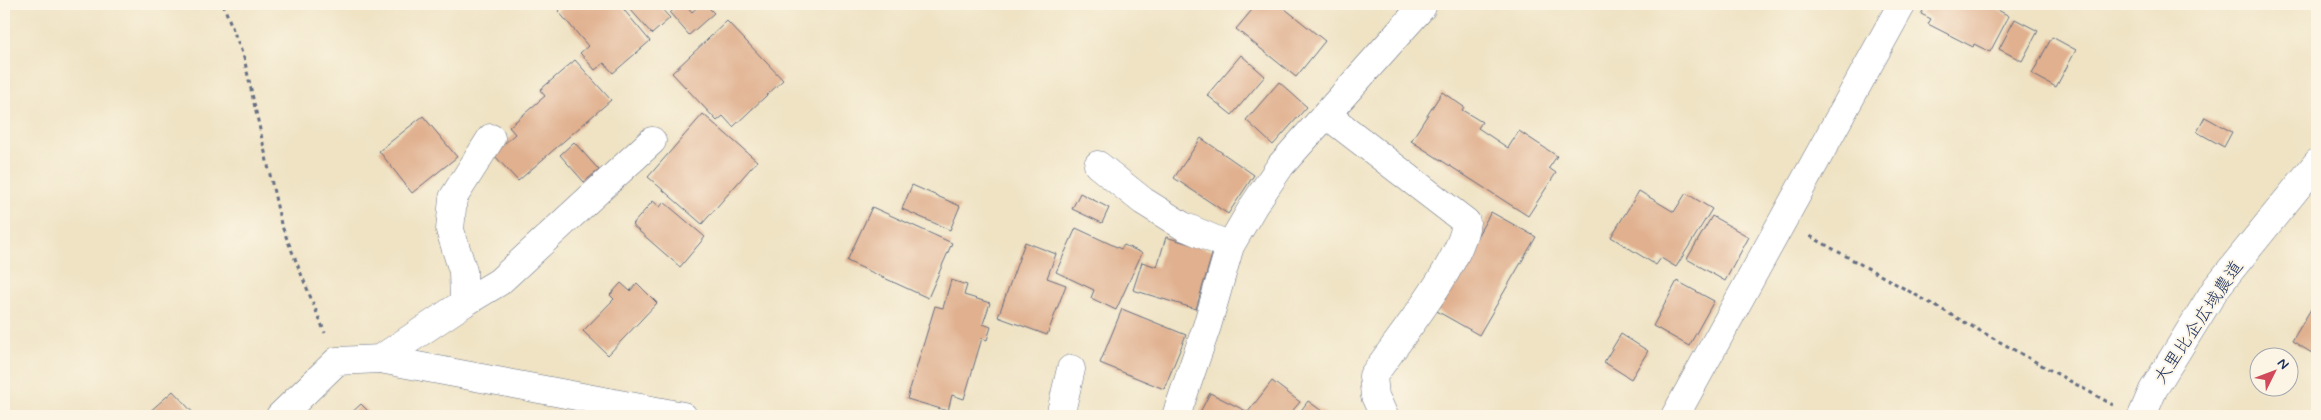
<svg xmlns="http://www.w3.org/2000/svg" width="2321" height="420" viewBox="0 0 2321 420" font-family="Mynerve,'Klee One',sans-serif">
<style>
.building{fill:#e0b08f}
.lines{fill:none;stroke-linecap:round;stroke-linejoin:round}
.minor-casing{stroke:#656e82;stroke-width:29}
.path{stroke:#656e82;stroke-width:3;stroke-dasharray:4 4;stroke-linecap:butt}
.minor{stroke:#fff;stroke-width:28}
.labels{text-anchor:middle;stroke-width:4;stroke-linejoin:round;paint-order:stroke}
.street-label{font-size:18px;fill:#1b2f5e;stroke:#fcf5e5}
</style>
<rect width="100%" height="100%" fill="#fcf5e5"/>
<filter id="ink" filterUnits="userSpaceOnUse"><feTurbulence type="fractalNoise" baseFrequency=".02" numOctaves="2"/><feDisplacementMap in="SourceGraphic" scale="10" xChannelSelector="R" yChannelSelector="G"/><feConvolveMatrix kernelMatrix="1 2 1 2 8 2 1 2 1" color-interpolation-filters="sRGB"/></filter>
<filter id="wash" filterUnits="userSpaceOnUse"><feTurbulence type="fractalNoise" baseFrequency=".0096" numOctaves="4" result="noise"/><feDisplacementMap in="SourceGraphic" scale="20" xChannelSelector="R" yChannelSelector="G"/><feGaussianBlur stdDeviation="1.12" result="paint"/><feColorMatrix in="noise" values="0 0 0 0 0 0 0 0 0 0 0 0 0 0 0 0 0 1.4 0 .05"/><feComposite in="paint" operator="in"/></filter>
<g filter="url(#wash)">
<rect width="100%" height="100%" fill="#efe3c4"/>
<g id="blocks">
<g class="building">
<polygon points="567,4 619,4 650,41 613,73 604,63 595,70 580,53 588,46 558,11"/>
<polygon points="636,4 657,4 670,18 652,34 630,9"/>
<polygon points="680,4 685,4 692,12 701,4 705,4 714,13 689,35 670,13"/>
<polygon points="1257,4 1279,4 1325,41 1296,77 1236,29"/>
<polygon points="1927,4 1987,4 2009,16 1990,52 1974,44 1973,47 1928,24 1931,19 1921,14"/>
<polygon points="2015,19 2038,31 2022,61 1999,49"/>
<polygon points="727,21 783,80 733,127 723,116 717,121 672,73"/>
<polygon points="2052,37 2076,50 2056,87 2032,74"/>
<polygon points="1241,55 1265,76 1232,115 1207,95"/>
<polygon points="575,60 611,100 518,181 493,154 515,134 509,127 545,96 540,90"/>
<polygon points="1279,82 1307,107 1273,145 1246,120"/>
<polygon points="1442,92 1464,107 1462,110 1482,122 1478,128 1508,148 1519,131 1557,156 1549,168 1556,173 1528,216 1411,141"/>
<polygon points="703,114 757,161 702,224 648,177"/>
<polygon points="423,116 457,157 412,193 379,151"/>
<polygon points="2205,117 2232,132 2224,147 2197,132"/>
<polygon points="1201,138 1254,175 1228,214 1174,178"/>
<polygon points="574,142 599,170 584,182 560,155"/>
<polygon points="912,185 960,206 950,230 902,209"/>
<polygon points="1639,191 1674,212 1686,193 1712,209 1676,267 1661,258 1656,265 1611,237"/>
<polygon points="1080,193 1109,208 1102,223 1072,209"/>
<polygon points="653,201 660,207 664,202 705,237 680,267 632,225"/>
<polygon points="872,207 952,243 928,298 847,261"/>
<polygon points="1491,212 1536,237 1479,335 1435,310"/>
<polygon points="1712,216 1749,237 1725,281 1687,259"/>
<polygon points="1076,228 1121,249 1124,245 1142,253 1116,310 1091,298 1094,290 1056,272"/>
<polygon points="1166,237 1213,251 1196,309 1133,290 1142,262 1157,267"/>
<polygon points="1025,242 1056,254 1047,278 1066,285 1047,335 998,317"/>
<polygon points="951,280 967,285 964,295 990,303 983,324 991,327 987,340 982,338 964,399 952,395 948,411 907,399 935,306 943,308"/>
<polygon points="1677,281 1714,301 1689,346 1653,326"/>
<polygon points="621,283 630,291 637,283 657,303 608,355 583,331 614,299 610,295"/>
<polygon points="2317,299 2317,356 2292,341"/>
<polygon points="1122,309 1186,335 1164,389 1100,363"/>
<polygon points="1621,334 1648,351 1631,379 1604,362"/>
<polygon points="1272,381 1300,402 1288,416 1198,416 1210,393 1248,412"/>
<polygon points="173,391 196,416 151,416 148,413"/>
<polygon points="1308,401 1329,416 1297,416"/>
<polygon points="361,404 373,416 348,416"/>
</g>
</g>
</g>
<g filter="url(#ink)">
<use href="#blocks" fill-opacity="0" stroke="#656e82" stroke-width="1"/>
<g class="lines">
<g class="minor-casing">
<g id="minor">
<path d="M 1327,115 L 1466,222 C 1463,261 1397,341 1373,376 L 1375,396 L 1384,416"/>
<polyline points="1098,165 1143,201 1183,226 1230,246"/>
<polyline points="464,303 499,282 652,141"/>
<polyline points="380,359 464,303 463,271 450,230 453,198 491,138"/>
<polyline points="280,416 337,361 380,359 683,416"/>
<polyline points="1060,416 1071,369"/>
<polyline points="1176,416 1207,326 1230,246 1254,205 1281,165 1422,7"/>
<polyline points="1675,416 1902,4"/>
<polyline points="2142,416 2153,390 2216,288 2317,163"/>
</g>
</g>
<g class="path">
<polyline points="223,4 244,58 281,224 325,333"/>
<polyline points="1810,236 2113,405"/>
</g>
<use href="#minor" class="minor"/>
</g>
</g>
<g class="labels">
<g class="street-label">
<text transform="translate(2198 322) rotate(-56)" y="6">大里比企広域農道</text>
</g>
</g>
<rect width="2321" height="420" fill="none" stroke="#fcf5e5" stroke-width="20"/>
<g transform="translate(2274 372) rotate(48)"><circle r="24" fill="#fcf5e5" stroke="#a2a6af"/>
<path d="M0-4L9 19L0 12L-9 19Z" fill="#d1495b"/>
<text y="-8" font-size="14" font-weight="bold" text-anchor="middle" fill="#1b2f5e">N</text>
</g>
</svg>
